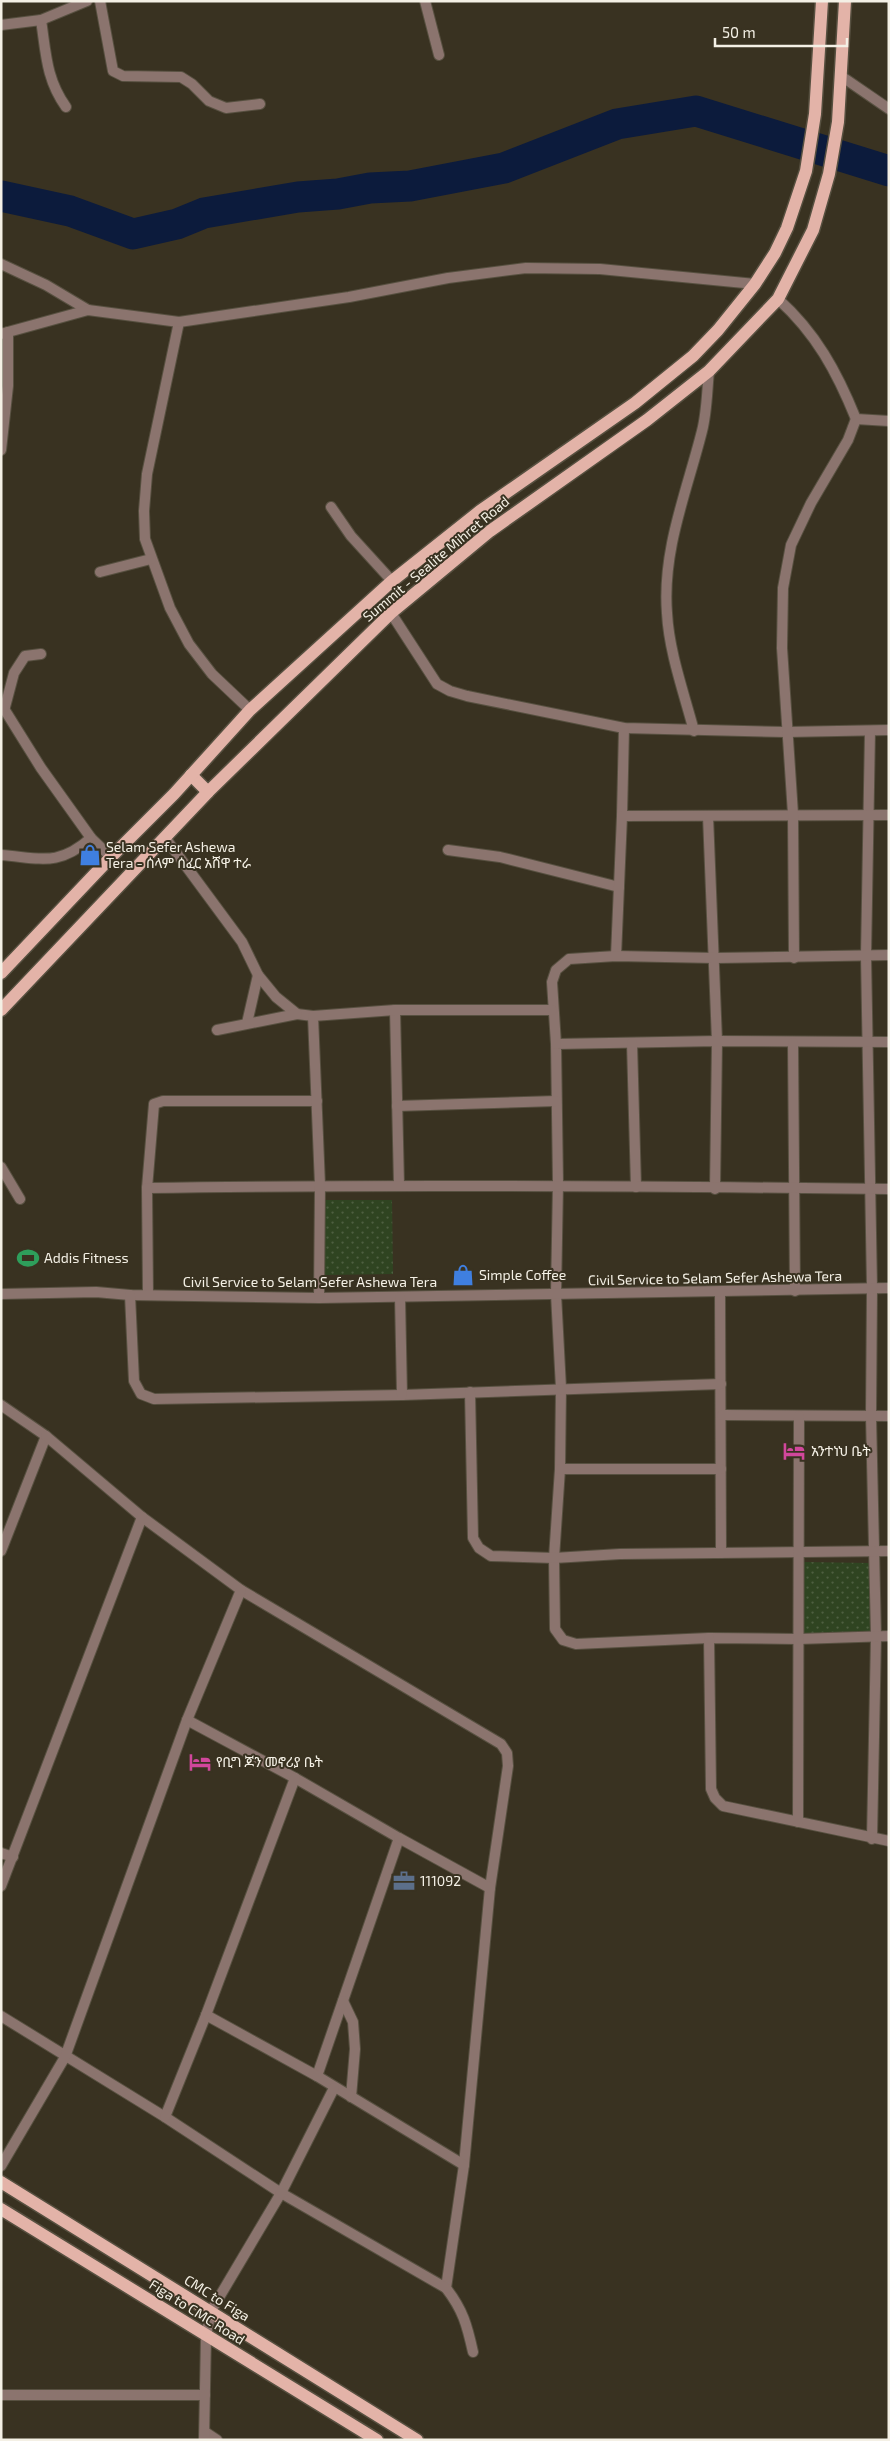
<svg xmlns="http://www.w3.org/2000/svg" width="890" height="2441" viewBox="0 0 890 2441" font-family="'Exo 2','Noto Sans Ethiopic',sans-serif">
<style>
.grass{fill:url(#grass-dots)}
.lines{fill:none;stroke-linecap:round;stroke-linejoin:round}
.river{stroke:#0c1b3c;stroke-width:31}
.street-casing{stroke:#575040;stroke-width:12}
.primary-casing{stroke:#575040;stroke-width:15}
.street{stroke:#8b746e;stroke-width:10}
.primary{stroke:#e3b3a8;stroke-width:12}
.labels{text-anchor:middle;stroke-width:4;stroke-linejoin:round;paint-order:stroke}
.street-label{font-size:14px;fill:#f4f0e5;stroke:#393221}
.poi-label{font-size:14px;fill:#f4f0e5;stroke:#393221;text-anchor:start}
</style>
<defs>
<pattern id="grass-dots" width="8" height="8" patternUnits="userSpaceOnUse" patternTransform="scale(1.25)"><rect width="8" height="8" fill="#2f4421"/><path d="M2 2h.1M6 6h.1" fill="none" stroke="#4e5f41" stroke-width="1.8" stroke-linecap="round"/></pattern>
</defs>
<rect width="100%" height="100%" fill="#393221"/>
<g class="grass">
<polygon points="325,1200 392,1200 393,1274 325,1275"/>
<polygon points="803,1562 870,1563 873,1632 803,1635"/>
</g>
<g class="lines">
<polyline class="river" points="1,196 70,211 133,234 177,224 204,213 298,197 338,194 370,188 410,186 504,168 617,124 696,111 889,171"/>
<g class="street-casing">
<g id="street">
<polyline points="100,1 113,71 123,76 181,77 192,84 209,101 226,108 260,104"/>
<polyline points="425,1 439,55"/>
<path d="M 41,20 C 46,53 46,79 66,107"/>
<polyline points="1,25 41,20 87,1"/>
<polyline points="841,76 889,109"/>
<polyline points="1,264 46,285 88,310"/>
<path d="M 778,299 C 816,333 837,372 856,419 L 889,421"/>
<polyline points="179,322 147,474 144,511 145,539 170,608 189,644 212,674 250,710"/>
<polyline points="1,334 88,310 179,322 349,297 448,278 526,268 600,269 755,284"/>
<polyline points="1,450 8,386 8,332"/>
<polyline points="331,507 351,536 392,581"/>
<polyline points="100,572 151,559"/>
<polyline points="391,613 437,684 450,691 467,696 624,728 786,732 889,730"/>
<polyline points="1,704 41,768 91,838 111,857"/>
<polyline points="5,707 14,673 25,656 41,654"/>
<path d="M 694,731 C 684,693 669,652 667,613 C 662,550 687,491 702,431 C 707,412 707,390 709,371"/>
<polyline points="870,731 866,956 872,1288 871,1416 876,1636 872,1839"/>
<polyline points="622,816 624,728"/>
<polyline points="708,816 717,1041 715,1189"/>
<polyline points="166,839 242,942 258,975 276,997 297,1014 313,1016"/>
<polyline points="448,850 500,857 619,887"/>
<path d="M 1,855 C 41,858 58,867 91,838"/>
<polyline points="616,956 622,816 889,815"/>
<polyline points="794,958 793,814 782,648 783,588 791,545 811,503 848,440 856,419"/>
<polyline points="395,1010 399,1185"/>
<polyline points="247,1023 258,975"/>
<polyline points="217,1030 297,1014"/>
<polyline points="889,1042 717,1041 556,1044 558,1184 556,1294 561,1388 560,1469 554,1558 555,1629 563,1640 576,1644 709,1638 798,1639 889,1636"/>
<polyline points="632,1043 636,1187"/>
<polyline points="793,1043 795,1291"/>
<polyline points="556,1044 552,982 556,970 569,959 616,956 715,958 889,955"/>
<path d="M 317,1101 L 163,1101 L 154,1104 L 147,1188 C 394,1184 641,1186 889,1189"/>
<polyline points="397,1106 556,1101"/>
<polyline points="1,1167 20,1199"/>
<polyline points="147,1188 148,1295"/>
<polyline points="720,1292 721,1553"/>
<polyline points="1,1294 96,1292 130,1295 319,1298 889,1288"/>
<polyline points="130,1295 134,1381 141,1394 154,1399 402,1395 721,1384"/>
<polyline points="400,1297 402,1395"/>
<polyline points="319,1298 320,1185 313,1016 395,1010 552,1010"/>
<polyline points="470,1392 473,1538 479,1548 491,1556 554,1558 620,1554 889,1551"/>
<polyline points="1,1405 46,1436 1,1551"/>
<polyline points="722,1415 889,1416"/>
<path d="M 46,1436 L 142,1517 L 241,1590 L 501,1744 L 507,1753 L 508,1766 L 490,1888 L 464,2165 L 446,2288 C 463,2310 467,2325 473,2352"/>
<polyline points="560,1469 721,1469"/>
<polyline points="709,1638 711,1789 715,1798 723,1806 889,1841"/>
<polyline points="187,1720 295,1778 399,1838 317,2076"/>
<polyline points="798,1822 799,1416"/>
<polyline points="399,1838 490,1888"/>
<polyline points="1,1853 13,1857"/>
<polyline points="1,1886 142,1517"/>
<polyline points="343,2001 353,2022 355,2049 351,2097"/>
<polyline points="206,2015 317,2076 464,2165"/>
<polyline points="1,2016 165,2117 281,2193 446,2288"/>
<polyline points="165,2117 206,2015 295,1778"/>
<polyline points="1,2166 65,2057 187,1720 241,1590"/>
<polyline points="1,2395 205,2395"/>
<polyline points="205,2432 217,2440"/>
<polyline points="204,2440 206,2336 211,2311 281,2193 334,2088"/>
</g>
</g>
<g class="primary-casing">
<g id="primary">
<polyline points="191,775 208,792"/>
<polyline points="1,973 111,857 174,794 250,710 392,581 480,511 635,403 693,356 718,330 755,284 775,253 787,228 806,171 815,114 822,1"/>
<polyline points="1,1010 208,792 391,613 490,531 647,420 709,371 778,299 813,230 829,174 838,122 845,1"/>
<polyline points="1,2182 417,2440"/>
<polyline points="1,2209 377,2440"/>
</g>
</g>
<use href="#street" class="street"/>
<use href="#primary" class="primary"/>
</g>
<defs>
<g id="shop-bare" transform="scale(1.725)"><path d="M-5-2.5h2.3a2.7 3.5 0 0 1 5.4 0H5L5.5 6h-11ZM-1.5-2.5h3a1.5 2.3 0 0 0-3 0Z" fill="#3f7fe0" stroke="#393221" stroke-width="2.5" paint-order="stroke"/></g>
<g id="stadium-bare" transform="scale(1.725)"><path d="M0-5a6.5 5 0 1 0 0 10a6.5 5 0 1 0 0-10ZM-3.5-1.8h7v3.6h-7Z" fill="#2e9e5b" stroke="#393221" stroke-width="2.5" paint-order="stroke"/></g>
<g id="hotel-bare" transform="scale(1.725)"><path d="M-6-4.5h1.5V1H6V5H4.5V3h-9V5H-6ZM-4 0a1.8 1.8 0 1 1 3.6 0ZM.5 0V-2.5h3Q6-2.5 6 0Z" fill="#d1479c" stroke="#393221" stroke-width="2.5" paint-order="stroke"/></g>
<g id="office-bare" transform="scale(1.725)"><path d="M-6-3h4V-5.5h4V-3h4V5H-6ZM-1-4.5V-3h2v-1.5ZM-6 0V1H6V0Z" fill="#5c6f8a" stroke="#393221" stroke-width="2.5" paint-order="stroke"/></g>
</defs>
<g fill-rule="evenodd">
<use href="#shop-bare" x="90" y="855"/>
<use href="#stadium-bare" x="28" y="1258"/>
<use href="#shop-bare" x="463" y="1275"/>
<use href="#hotel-bare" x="794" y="1451"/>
<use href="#hotel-bare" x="200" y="1762"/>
<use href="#office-bare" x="404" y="1881"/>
</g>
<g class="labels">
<g class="street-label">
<text transform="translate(436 559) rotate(-40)" y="5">Summit - Sealite Mihret Road</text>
<text transform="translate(715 1278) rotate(-1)" y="5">Civil Service to Selam Sefer Ashewa Tera</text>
<text x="310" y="1287">Civil Service to Selam Sefer Ashewa Tera</text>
<text transform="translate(217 2298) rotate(32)" y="5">CMC to Figa</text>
<text transform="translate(197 2312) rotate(32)" y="5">Figa to CMC Road</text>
</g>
<g class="poi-label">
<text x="106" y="852">Selam Sefer Ashewa<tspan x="106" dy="16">Tera - ሰላም ሰፈር አሸዋ ተራ</tspan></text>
<text x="44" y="1263">Addis Fitness</text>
<text x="479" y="1280">Simple Coffee</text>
<text x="811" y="1456">አንተነህ ቤት</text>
<text x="216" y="1767">የቢግ ጆን መኖሪያ ቤት</text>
<text x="420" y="1886">111092</text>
</g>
</g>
<rect width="890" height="2441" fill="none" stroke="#f4f0e5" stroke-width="5"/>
<path d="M715 38v8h132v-8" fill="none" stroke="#f4f0e5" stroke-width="2.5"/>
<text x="722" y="38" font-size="15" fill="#f4f0e5" stroke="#393221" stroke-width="4" paint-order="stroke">50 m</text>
</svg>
